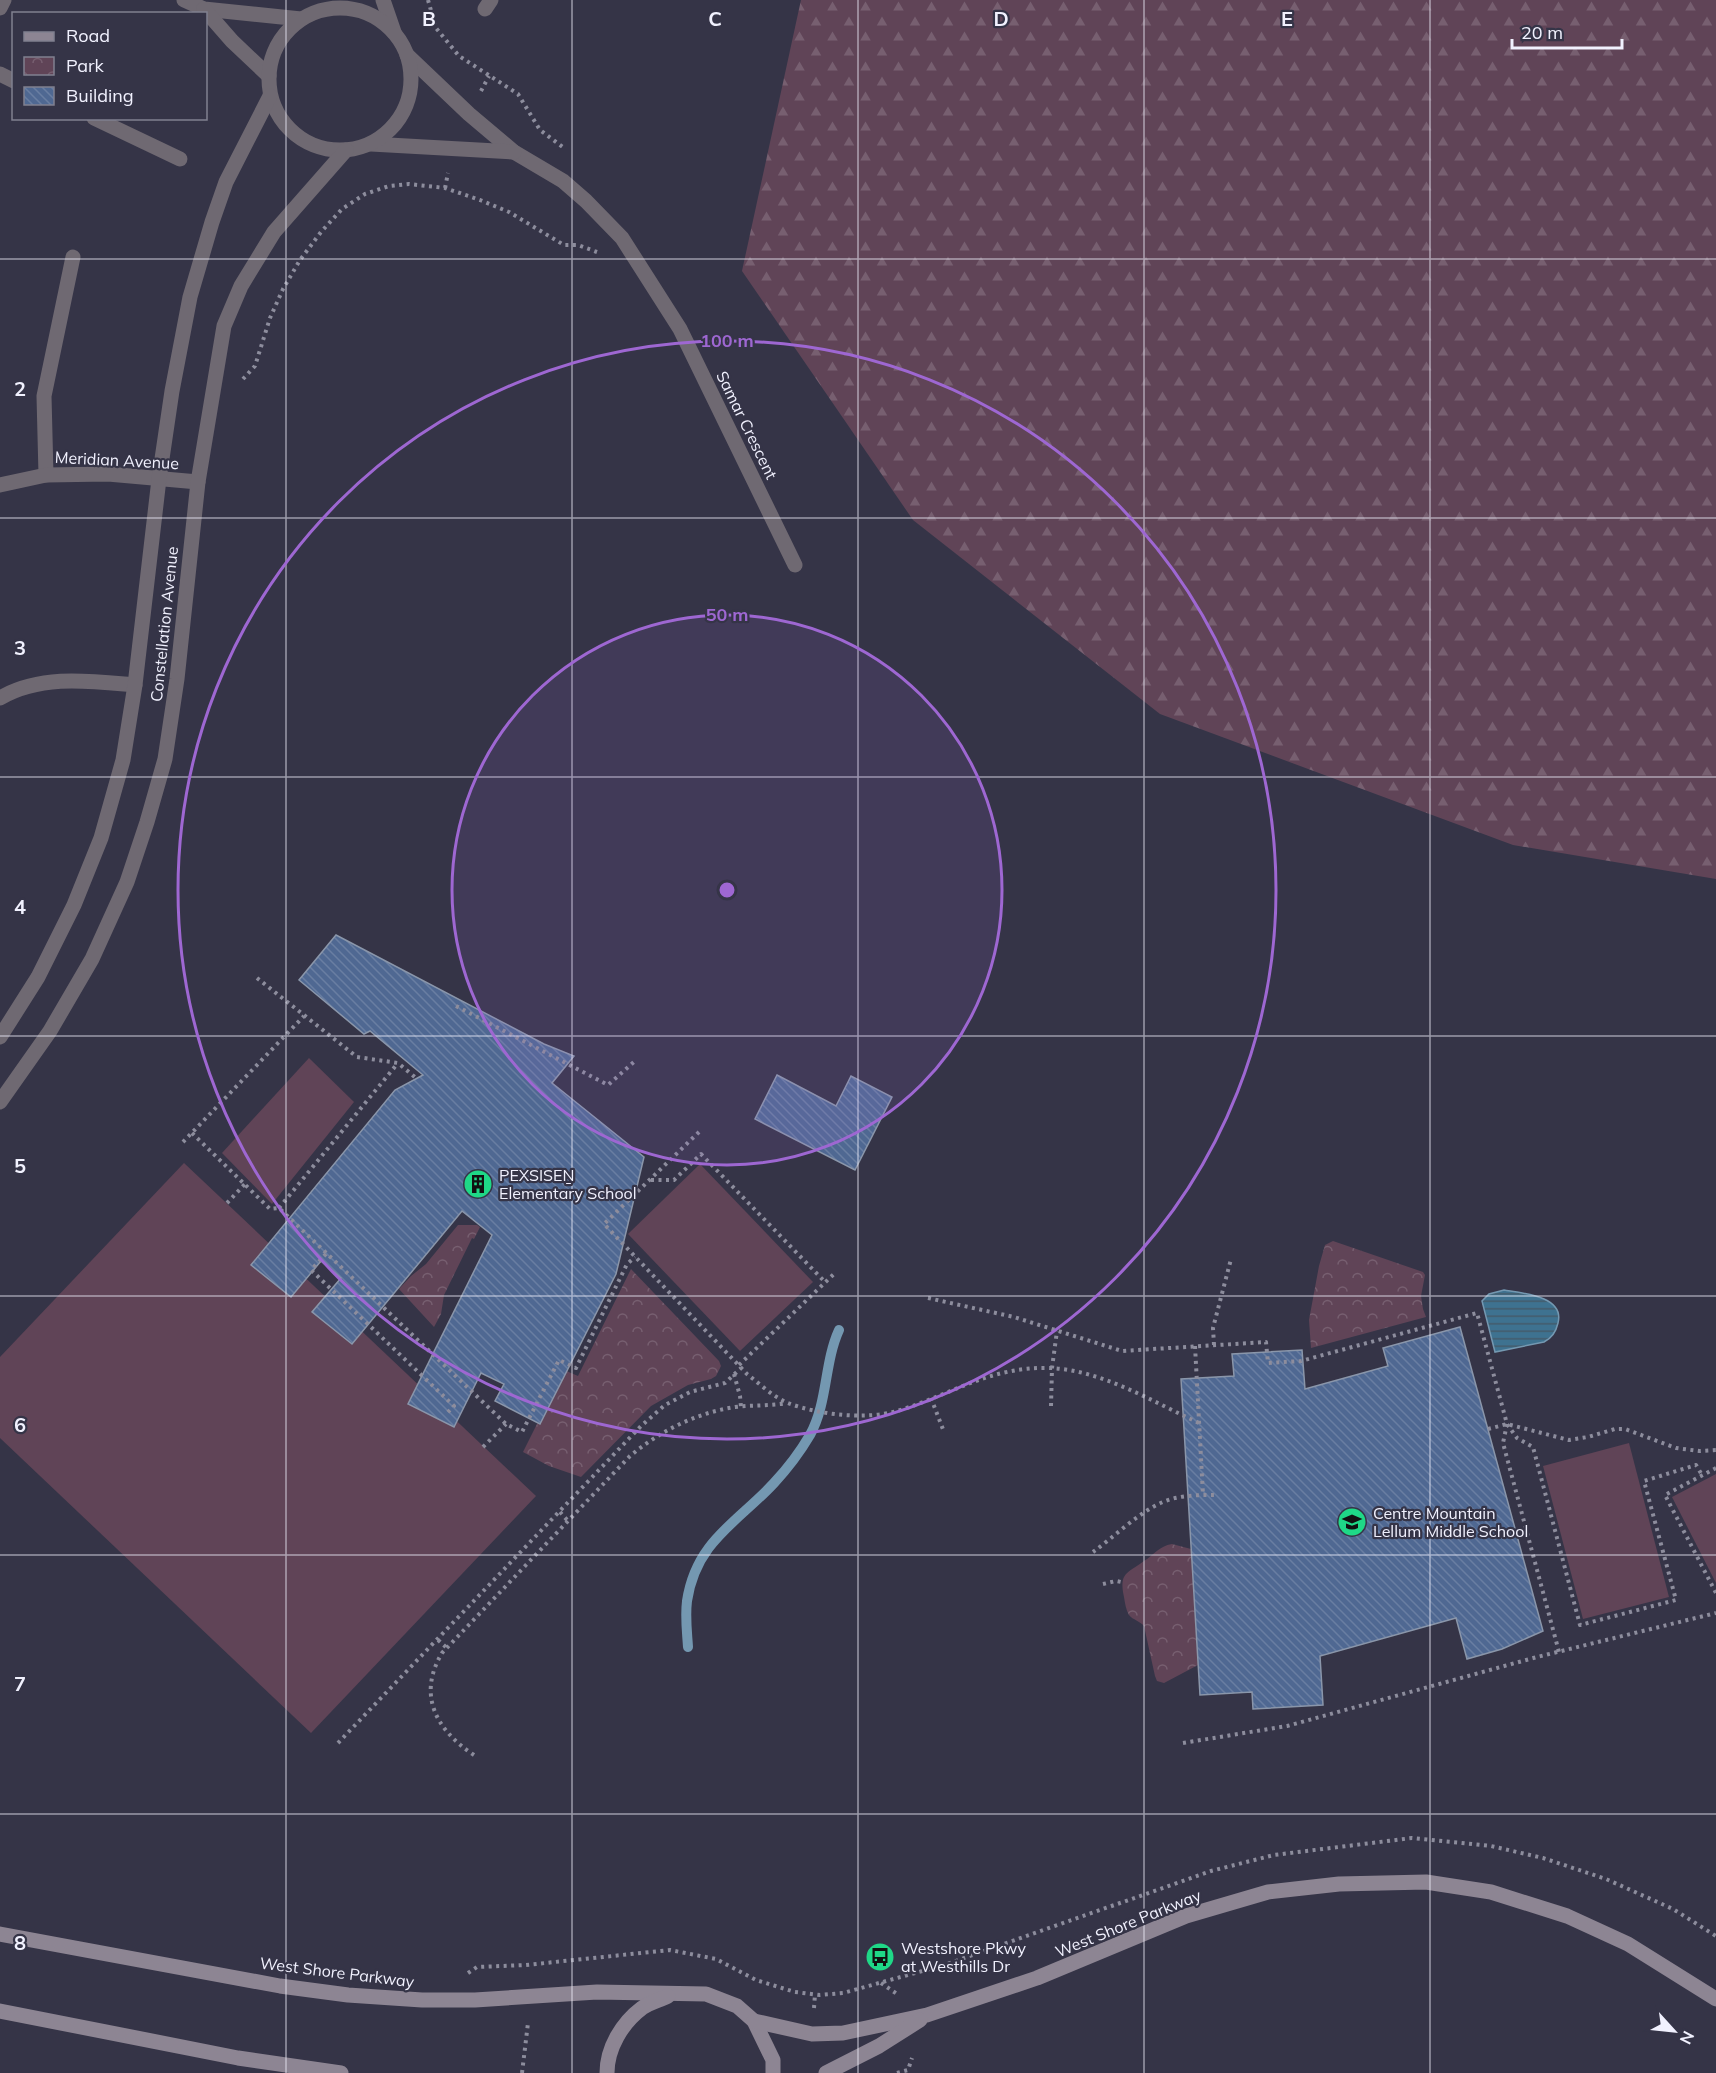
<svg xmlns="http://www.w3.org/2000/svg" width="1716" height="2073" viewBox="0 0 1716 2073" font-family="Mulish,sans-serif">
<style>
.forest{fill:url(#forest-firs)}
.park{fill:url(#park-crowns)}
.garden{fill:#604457}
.water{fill:url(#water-rules);stroke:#7498b1;stroke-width:1.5}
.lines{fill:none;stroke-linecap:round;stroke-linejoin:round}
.stream{stroke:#7498b1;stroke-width:10}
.building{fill:url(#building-back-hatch);stroke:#8a96aa;stroke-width:1.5}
.path{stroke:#8d8d9d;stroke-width:4;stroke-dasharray:3 4.5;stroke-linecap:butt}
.service{stroke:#6f6972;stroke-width:15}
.minor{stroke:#6f6972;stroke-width:15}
.tertiary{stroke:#6f6972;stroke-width:15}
.secondary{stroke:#8d8593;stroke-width:15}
.grid{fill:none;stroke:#f1f1fe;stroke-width:1.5;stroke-opacity:0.55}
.ring{fill:none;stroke:#9e67d2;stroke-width:3}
.labels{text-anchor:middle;stroke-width:4.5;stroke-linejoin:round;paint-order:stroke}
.street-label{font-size:16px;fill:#f1f1fe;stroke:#353447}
.poi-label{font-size:16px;fill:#f1f1fe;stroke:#353447;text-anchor:start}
.grid-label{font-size:20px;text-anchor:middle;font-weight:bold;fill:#f1f1fe;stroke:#353447;stroke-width:4.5;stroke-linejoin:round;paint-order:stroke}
.centre{fill:#9e67d2;stroke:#353447;stroke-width:3}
.ring-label{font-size:18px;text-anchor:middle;font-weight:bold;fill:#9e67d2;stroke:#353447;stroke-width:4.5;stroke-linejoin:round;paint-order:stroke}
</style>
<defs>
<pattern id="forest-firs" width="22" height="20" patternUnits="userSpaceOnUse" patternTransform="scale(1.5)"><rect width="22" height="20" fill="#604457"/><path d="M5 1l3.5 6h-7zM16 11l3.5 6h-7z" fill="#775f70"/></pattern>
<pattern id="park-crowns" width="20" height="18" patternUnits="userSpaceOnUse" patternTransform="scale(1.5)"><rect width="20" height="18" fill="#604457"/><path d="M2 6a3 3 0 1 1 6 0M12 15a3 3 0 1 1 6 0" fill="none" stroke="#775f70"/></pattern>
<pattern id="water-rules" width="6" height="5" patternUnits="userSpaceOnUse" patternTransform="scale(1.5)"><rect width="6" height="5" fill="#3e7290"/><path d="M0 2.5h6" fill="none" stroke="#445b6b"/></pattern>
<pattern id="building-back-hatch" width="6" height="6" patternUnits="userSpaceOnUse" patternTransform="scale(1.5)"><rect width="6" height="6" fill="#4f6892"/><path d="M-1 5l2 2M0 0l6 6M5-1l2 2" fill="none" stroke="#697ea2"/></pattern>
</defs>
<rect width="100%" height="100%" fill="#353447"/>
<polygon class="forest" points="801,0 1716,0 1716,879 1513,845 1160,714 913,520 742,271"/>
<g class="park">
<polygon points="458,1225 477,1225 480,1227 474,1239 472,1238 444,1295 441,1314 434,1327 399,1289 411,1276 426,1264"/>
<polygon points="1333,1241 1423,1272 1425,1275 1421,1296 1423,1309 1426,1317 1311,1348 1309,1320 1319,1266 1325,1245"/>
<polygon points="631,1269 719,1361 721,1366 716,1376 711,1379 688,1385 651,1406 581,1477 549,1466 523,1452 564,1370 578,1376"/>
<path d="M 1172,1544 L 1191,1549 L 1198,1665 L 1164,1683 L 1157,1681 L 1155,1676 L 1144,1626 C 1140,1621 1133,1620 1129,1615 C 1126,1610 1125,1603 1124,1597 C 1119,1572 1127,1574 1144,1561 C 1154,1555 1159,1546 1172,1544 Z"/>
</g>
<g class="garden">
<polygon points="309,1058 354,1102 272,1204 222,1153"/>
<polygon points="184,1163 536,1496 311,1733 0,1438 0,1357"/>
<polygon points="700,1164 813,1282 740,1351 628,1234"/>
<polygon points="1629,1443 1669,1597 1583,1619 1543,1466"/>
<polygon points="1716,1474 1716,1583 1672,1497"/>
</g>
<path class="water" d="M 1504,1290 C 1522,1293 1565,1296 1558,1323 C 1556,1332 1552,1338 1544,1342 L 1495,1352 L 1482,1301 L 1489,1294 Z"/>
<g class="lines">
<path class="stream" d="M 688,1647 C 687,1631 685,1617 687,1601 C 696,1541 738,1522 774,1483 C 788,1468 800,1452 810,1435 C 828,1402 824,1363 839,1330"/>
</g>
<g class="building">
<polygon points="336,935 544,1044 574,1056 552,1083 644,1157 616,1274 540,1424 495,1401 504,1384 481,1373 454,1427 408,1404 492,1235 462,1211 352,1344 312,1312 341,1278 321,1261 291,1297 251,1265 395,1090 423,1075 370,1031 364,1034 299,980"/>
<polygon points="777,1075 836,1106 851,1076 892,1097 855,1170 755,1119"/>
<polygon points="1460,1327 1543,1631 1502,1649 1467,1659 1456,1618 1320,1656 1323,1705 1253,1709 1252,1692 1200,1695 1181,1379 1234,1376 1232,1354 1302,1350 1305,1389 1388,1366 1383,1348"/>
</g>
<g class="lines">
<g class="path">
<polyline points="428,0 436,28 459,56 518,94 540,130 564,148"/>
<polyline points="481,91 489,76"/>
<polyline points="445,188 448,173"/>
<polyline points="243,379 255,366 270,318 283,289 300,260 321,232 342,209 365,194 389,186 409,184 445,188 480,200 509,212 564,245 578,245 597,252"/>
<polyline points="257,978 357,1057 398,1063 416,1078"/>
<polyline points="456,1006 608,1085 635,1061"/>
<path d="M 699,1132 L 604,1224 L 747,1374 C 760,1384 773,1397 788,1403 C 819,1415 866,1420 897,1411 C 951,1395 990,1366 1050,1368 C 1102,1370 1153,1402 1199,1423"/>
<polyline points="192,1133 270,1209 279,1208 506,1424 522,1432 559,1360 576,1368 627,1264 635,1257"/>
<polyline points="183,1142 304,1016"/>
<polyline points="651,1180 674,1180 701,1154 825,1282"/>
<polyline points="227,1203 245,1184"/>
<polyline points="279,1208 398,1063"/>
<polyline points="326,1254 311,1270 454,1406 447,1413"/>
<polyline points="928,1298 1014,1317 1122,1351 1266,1342 1268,1363 1301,1361 1477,1313 1507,1424 1517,1438 1533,1447 1580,1625 1676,1600 1644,1481 1696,1465 1702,1475"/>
<polyline points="1214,1345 1213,1328 1231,1259"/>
<polyline points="1195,1346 1203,1495"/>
<polyline points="739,1365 836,1272"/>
<polyline points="734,1374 740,1396 741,1407"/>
<polyline points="931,1398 944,1432"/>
<polyline points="1051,1406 1052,1368 1057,1331"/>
<polyline points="1507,1424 1503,1443 1559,1652"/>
<polyline points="1488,1429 1507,1424 1569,1440 1588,1437 1615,1429 1625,1429 1676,1448 1699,1451 1716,1450"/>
<polyline points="483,1447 506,1424"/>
<polyline points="1716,1468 1665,1495 1716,1593"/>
<polyline points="560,1512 568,1521"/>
<path d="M 1093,1552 C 1114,1537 1139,1512 1163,1502 C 1179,1495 1198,1495 1215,1495"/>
<polyline points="1103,1584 1116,1581 1121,1582"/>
<polyline points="438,1640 447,1648"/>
<polyline points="338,1743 641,1426 665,1405 690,1392 725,1383 741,1368"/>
<polyline points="1183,1743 1287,1726 1537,1657 1716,1613"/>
<path d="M 474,1755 C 436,1730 417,1695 442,1653 L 630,1456 C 660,1431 696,1413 735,1407 C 753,1405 770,1406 787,1403"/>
<polyline points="468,1973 477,1967 526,1965 670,1950 716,1959 756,1980 795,1992 820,1995 843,1993 944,1965 1211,1871 1274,1855 1412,1838 1491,1846 1543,1858 1606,1879 1673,1909 1716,1936"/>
<polyline points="881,1983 897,1994"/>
<polyline points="814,2008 815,1994"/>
<polyline points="522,2073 528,2023"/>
<polyline points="897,2073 908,2070 912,2058"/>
</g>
<g class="service">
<polyline points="485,9 491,0"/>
<polyline points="0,74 14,81"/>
<polyline points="94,118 180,159"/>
<polyline points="46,475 44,396 73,257"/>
<path d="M 0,698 C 41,674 90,681 135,685"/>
</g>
<g class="minor">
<polyline points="184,0 204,9 301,19"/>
<polyline points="0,8 4,0"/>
<polyline points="204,9 232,41 269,76"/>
<polyline points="407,55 469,114 514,152 563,181 586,201 622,238 680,329 795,565"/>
<polyline points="371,144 514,152"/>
</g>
<g class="tertiary">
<polyline points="383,0 394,32"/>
<circle cx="340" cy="79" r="71"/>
<polyline points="0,485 46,475 108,474 198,482"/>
<polyline points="0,1037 38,977 74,905 101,838 123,760 135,685 159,479 172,391 190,297 212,222 226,182 270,96"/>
<polyline points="0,1102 50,1031 92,959 127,882 147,822 165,759 177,679 198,482 224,326 241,286 274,232 346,150"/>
</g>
<g class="secondary">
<polyline points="0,1934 280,1986 348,1995 422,2000 475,2000 597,1992 706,1994 737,2006 754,2021 773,2060 773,2073"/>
<polyline points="0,2011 238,2058 341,2073"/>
<polyline points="754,2021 812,2034 843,2033 927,2015 1037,1978 1186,1916 1268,1892 1339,1884 1426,1882 1491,1892 1567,1916 1628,1944 1716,1999"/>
<path d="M 607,2073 C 607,2048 622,2023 642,2008 C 649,2003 660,2000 668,1996"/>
<polyline points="826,2073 879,2046 920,2020"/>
</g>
</g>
<path class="grid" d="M 286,0 L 286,2073M 572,0 L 572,2073M 858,0 L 858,2073M 1144,0 L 1144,2073M 1430,0 L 1430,2073M 0,259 L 1716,259M 0,518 L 1716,518M 0,777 L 1716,777M 0,1036 L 1716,1036M 0,1296 L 1716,1296M 0,1555 L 1716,1555M 0,1814 L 1716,1814"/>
<circle cx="727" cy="890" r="275" fill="#9e67d2" fill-opacity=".12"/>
<g class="ring">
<circle cx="727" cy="890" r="275"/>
<circle cx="727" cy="890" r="549"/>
</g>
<defs>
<g id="building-disc" transform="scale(1.5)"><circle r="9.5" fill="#1fd887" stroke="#353447"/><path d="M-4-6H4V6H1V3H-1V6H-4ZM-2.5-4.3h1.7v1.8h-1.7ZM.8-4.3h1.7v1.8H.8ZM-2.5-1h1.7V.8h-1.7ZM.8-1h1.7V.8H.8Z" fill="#111"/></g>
<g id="school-disc" transform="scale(1.5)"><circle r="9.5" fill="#1fd887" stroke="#353447"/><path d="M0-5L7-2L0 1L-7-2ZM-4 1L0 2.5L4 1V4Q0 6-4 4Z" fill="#111"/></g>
<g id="bus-disc" transform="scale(1.5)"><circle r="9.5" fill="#1fd887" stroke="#353447"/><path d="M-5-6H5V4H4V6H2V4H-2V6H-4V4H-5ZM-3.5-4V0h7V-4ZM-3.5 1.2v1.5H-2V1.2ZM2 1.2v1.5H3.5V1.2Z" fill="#111"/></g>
</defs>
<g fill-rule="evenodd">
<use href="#building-disc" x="478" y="1184"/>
<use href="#school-disc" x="1352" y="1522"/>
<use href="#bus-disc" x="880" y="1957"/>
</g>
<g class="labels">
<g class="street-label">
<text transform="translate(747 425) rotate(64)" y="6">Samar Crescent</text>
<text transform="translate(117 460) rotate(3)" y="6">Meridian Avenue</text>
<text transform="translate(164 624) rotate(-84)" y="6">Constellation Avenue</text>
<text transform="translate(1128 1923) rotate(-22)" y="6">West Shore Parkway</text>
<text transform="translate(337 1972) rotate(7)" y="6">West Shore Parkway</text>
</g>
<g class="poi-label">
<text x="499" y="1181">PEXSISEṈ<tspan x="499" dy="18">Elementary School</tspan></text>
<text x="1373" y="1519">Centre Mountain<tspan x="1373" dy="18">Lellum Middle School</tspan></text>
<text x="901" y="1954">Westshore Pkwy<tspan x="901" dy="18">at Westhills Dr</tspan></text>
</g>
</g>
<g class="grid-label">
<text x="429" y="26">B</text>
<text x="715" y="26">C</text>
<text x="1001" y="26">D</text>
<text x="1287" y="26">E</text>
<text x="20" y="396">2</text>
<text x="20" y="655">3</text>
<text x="20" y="914">4</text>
<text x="20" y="1173">5</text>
<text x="20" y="1432">6</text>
<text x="20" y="1691">7</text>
<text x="20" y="1950">8</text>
</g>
<circle cx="727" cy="890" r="9" class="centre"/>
<g class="ring-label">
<text x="727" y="347">100 m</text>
<text x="727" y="621">50 m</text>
</g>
<rect x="12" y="12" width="195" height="108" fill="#353447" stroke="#808090" stroke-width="1.5"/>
<rect x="24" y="32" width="30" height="9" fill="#8d8593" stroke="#808090" stroke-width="1.5"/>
<text x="66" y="42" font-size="18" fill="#f1f1fe">Road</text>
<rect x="24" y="57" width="30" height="18" fill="url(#park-crowns)" stroke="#808090" stroke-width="1.5"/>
<text x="66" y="72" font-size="18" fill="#f1f1fe">Park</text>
<rect x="24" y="87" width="30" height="18" fill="url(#building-back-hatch)" stroke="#808090" stroke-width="1.5"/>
<text x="66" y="102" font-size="18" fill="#f1f1fe">Building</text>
<g transform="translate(1674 2031) rotate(117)" stroke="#353447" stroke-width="4.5" paint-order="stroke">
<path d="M0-4.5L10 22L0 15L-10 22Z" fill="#f1f1fe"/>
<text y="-9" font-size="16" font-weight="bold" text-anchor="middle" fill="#f1f1fe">N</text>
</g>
<path d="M1512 39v9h110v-9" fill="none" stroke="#f1f1fe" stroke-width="3"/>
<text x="1521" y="39" font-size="18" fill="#f1f1fe" stroke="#353447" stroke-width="4.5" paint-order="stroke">20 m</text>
</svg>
